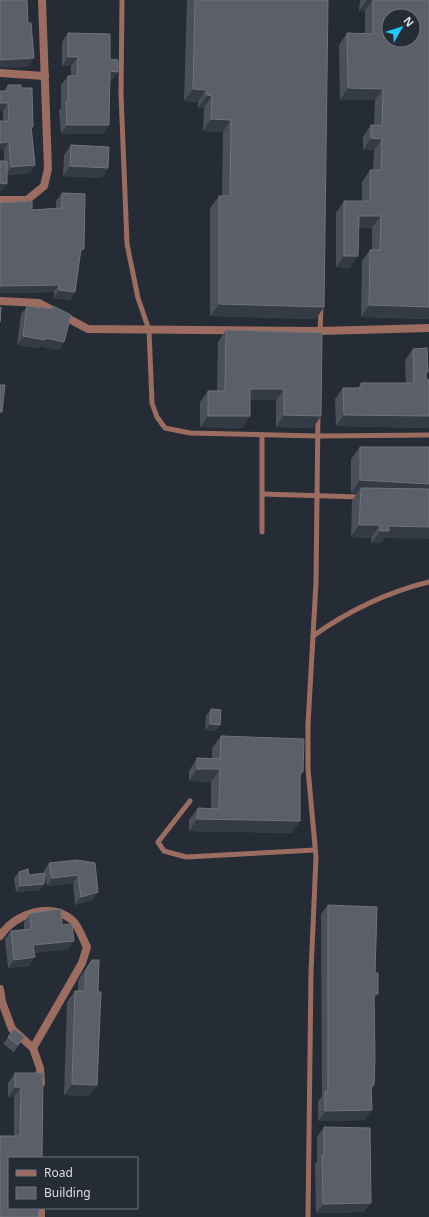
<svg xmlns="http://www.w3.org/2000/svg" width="429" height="1217" viewBox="0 0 429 1217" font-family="'Noto Sans',sans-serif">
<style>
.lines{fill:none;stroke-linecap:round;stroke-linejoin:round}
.lane{stroke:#9c6c60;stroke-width:5}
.street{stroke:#9c6c60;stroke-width:8}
.wall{fill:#4a505a}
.shaded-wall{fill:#353b45}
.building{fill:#5a5f68;stroke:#6e737c;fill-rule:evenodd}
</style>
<rect width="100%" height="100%" fill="#262c35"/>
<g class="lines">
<g class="lane">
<polyline points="122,0 121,94 127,244 138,298 149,330 152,403 157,417 165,428 190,433 318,436 429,435"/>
<polyline points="320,333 321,305"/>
<polyline points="262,494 360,497"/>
<polyline points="262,532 262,435"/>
<path d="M 313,636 C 347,612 388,592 429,582"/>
<polyline points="190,801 158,842 164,851 186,857 315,850"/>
<polyline points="308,1217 311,972 316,857 308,769 308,724 316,583 318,413"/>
</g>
<g class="street">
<polyline points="0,73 45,76"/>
<polyline points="0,200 27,200 44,186 48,169 42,0"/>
<polyline points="0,301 39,303 88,329 320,331 429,328"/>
<path d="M 0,936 C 15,914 50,901 72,920 C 79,926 83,940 87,947 L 82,963 L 33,1048 L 12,1029 L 2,1002 L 0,989"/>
<polyline points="33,1048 40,1068 41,1083"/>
<polyline points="41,1208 41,1217"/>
</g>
</g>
<g class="wall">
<polygon points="187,0 328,0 316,319 210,316 210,208 219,196 222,196 223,132 203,131 204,108 198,108 198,102 184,101"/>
<polygon points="360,0 429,0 429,319 361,317 362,261 370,250 372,250 372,228 359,228 350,268 336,267 336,213 344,201 362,201 362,182 370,170 373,170 374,150 363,150 363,137 371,125 374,125 375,100 340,100 339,45 347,33 365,33 365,11 359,11"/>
<polygon points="68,33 110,59 118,72 111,81 110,81 103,134 61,134 59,111 61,108 61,85 68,76 71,76 71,66 62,66 62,42"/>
<polygon points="8,85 21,88 32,130 35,165 30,173 7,175 2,191 0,191 0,161 4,161 4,150 0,150 0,121 3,121 3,111 0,111 0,91 4,91"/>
<polygon points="71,145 108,168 102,178 63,176 64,155"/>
<polygon points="62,193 80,255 75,292 70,300 53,298 54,292 0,293 0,203 32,210 56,208 56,201"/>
<polygon points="27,306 51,309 53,306 64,342 59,350 40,346 39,348 17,345 21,314"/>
<polygon points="226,330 321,416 313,428 276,427 276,400 250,400 250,416 242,428 200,427 200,402 208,391 217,391 218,342"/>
<polygon points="413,349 426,375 426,379 429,383 429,428 336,426 335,399 343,388 358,388 361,383 406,383 405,360"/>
<polygon points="360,447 384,538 381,543 371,543 371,538 351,537 352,501 357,493 351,493 351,459"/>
<polygon points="211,709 220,725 215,731 205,730 206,716"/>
<polygon points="221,736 303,772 300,777 300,821 291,833 189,831 189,820 198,808 211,809 211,782 189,781 189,771 197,758 212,759 212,748"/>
<polygon points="77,860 98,892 92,900 75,905 73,883 47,886 45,877 44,884 40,890 16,892 14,878 19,872 29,875 44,873 44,871 49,863"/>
<polygon points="328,905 374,999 374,1085 372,1089 365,1120 318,1121 318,1101 322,1096 321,914"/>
<polygon points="30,914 62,925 74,941 68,949 34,953 29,966 8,968 5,939 11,931 24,929 24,922"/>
<polygon points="92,960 98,992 97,1085 89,1096 64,1095 67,1002 75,991 78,991 78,981 84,971"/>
<polygon points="14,1029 24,1037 14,1052 3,1044"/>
<polygon points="15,1073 43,1073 38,1217 14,1136 14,1097 8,1097 8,1083"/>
<polygon points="324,1127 364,1212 316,1213 315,1164 317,1161 317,1137"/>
</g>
<g class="shaded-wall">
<polygon points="367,0 373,0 365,11 359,11"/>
<polygon points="68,57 78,57 71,66 62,66"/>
<polygon points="34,58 28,67 0,68 0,60"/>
<polygon points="110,71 118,72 111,81 103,80"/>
<polygon points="348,88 383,89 375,100 340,100"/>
<polygon points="193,89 206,90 198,102 184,101"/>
<polygon points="207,95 212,96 204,108 198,108"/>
<polygon points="0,103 8,103 3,111 0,111"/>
<polygon points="211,119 231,120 223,132 203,131"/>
<polygon points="67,125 109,125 103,134 61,134"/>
<polygon points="371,138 382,139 374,150 363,150"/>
<polygon points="9,142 4,150 0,150 0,143"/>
<polygon points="35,165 30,173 6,175 11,167"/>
<polygon points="70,166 108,168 102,178 63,176"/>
<polygon points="0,183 7,184 2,191 0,191"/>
<polygon points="359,216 381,216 372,228 350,228"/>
<polygon points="81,249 84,249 79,256"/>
<polygon points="344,256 358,256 350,268 336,267"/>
<polygon points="59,285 54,292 0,293 0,286"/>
<polygon points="59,290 75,292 70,300 53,298"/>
<polygon points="219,304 324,307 316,319 210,316"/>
<polygon points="369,305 429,307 429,319 361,317"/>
<polygon points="23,336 45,338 64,342 59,350 40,346 39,348 17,345"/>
<polygon points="250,389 284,389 276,400 242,400"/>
<polygon points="284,415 321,416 313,428 276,427"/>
<polygon points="344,415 429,416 429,428 336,426"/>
<polygon points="208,416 250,416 242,428 200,427"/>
<polygon points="360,480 429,484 429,496 361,488 357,493 351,493"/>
<polygon points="359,525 380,525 371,538 351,537"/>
<polygon points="389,526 429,527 429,539 384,538 381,543 371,543 380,531"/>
<polygon points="210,724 220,725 215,731 205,730"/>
<polygon points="197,769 220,769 211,782 189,781"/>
<polygon points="197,819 300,821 291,833 189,831"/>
<polygon points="78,875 73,883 47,886 52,878"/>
<polygon points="44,884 40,890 16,892 20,886"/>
<polygon points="98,892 92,900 75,905 81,897"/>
<polygon points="74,941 68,949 27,954 33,945"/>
<polygon points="35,957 29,966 8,968 14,960"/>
<polygon points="374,994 378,994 371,1003"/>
<polygon points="72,1084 97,1085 89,1096 64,1095"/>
<polygon points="15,1087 21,1087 14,1097 8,1097"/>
<polygon points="372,1110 365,1120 318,1121 325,1111"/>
<polygon points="371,1203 364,1212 316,1213 323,1204"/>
</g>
<g class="building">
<polygon points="0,0 27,0 28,23 31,23 34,58 0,60"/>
<polygon points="195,0 328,0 324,307 219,304 219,196 230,196 231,120 211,119 212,96 207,95 206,90 193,89"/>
<path d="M 373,0 L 429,0 L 429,307 L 369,305 L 370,250 L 380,250 L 381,216 L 359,216 L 358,256 L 344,256 L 344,201 L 370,201 L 370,170 L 381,170 L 382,139 L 371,138 L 371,125 L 382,126 L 383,89 L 348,88 L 347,33 L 373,34 ZM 389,16 L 413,16 L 413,40 L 389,40 Z"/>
<polygon points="68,33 110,34 110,59 118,60 118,72 110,71 109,125 67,125 66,102 68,102 68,76 77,76 78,57 68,57"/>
<polygon points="8,85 21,85 21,88 32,88 33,127 31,127 35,165 11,167 9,142 0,143 0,121 9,121 8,103 0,103 0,91 8,91"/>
<polygon points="71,145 109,147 108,168 70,166"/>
<polygon points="0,161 7,161 7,184 0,183"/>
<polygon points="62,193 85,194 84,249 81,249 75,292 59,290 59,285 0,286 0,203 32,201 32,210 62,208"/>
<polygon points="27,306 52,309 53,306 71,315 64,342 45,338 45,340 23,336"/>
<polygon points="0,307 1,307 0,322"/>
<polygon points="226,330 322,333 321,416 284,415 284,389 250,389 250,416 208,416 208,391 225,391"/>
<polygon points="427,348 428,372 426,372 426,379 428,379 429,383 429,416 344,415 343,388 361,388 361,383 414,383 413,349"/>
<polygon points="0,385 5,385 2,412 0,412"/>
<polygon points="360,447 429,447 429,484 360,480"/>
<polygon points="361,488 429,489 429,527 389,526 389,531 380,531 380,525 359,525"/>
<polygon points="211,709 221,710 220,725 210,724"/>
<polygon points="221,736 304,739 303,772 300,772 300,821 197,819 198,808 219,809 220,769 197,769 197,758 220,759"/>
<polygon points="77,860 95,863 98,892 81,897 78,875 52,878 49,863"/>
<polygon points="28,869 29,875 45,873 44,884 20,886 19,872"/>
<polygon points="328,905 377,907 375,973 378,973 378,994 374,994 375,1058 374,1085 371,1085 372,1110 325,1111 325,1092 328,1092"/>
<polygon points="61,909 62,925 72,924 74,941 33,945 35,957 14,960 11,931 31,929 30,914 32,913"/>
<polygon points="92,960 99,960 98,992 101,992 97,1085 72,1084 75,991 85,991 86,970"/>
<polygon points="14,1029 24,1037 18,1045 8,1037"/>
<polygon points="15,1073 43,1073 42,1158 9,1158 9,1208 39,1208 38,1217 0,1217 0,1136 20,1136 21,1087 15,1087"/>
<polygon points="324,1127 370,1128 371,1203 323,1204 322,1155 324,1155"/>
</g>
<rect x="8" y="1157" width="130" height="52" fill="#262c35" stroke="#6e747b"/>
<rect x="16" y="1170" width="20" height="6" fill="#9c6c60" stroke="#6e747b"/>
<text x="44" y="1177" font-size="12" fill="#dbdfe5">Road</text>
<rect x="16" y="1187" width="20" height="12" fill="#5a5f68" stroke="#6e747b"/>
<text x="44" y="1197" font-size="12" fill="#dbdfe5">Building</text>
<g transform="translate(401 28) rotate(51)"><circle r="19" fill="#262c35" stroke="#6e747b"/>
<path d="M0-3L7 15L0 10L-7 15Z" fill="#1acafc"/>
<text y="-6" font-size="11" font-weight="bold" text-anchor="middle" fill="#dbdfe5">N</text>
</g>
</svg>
